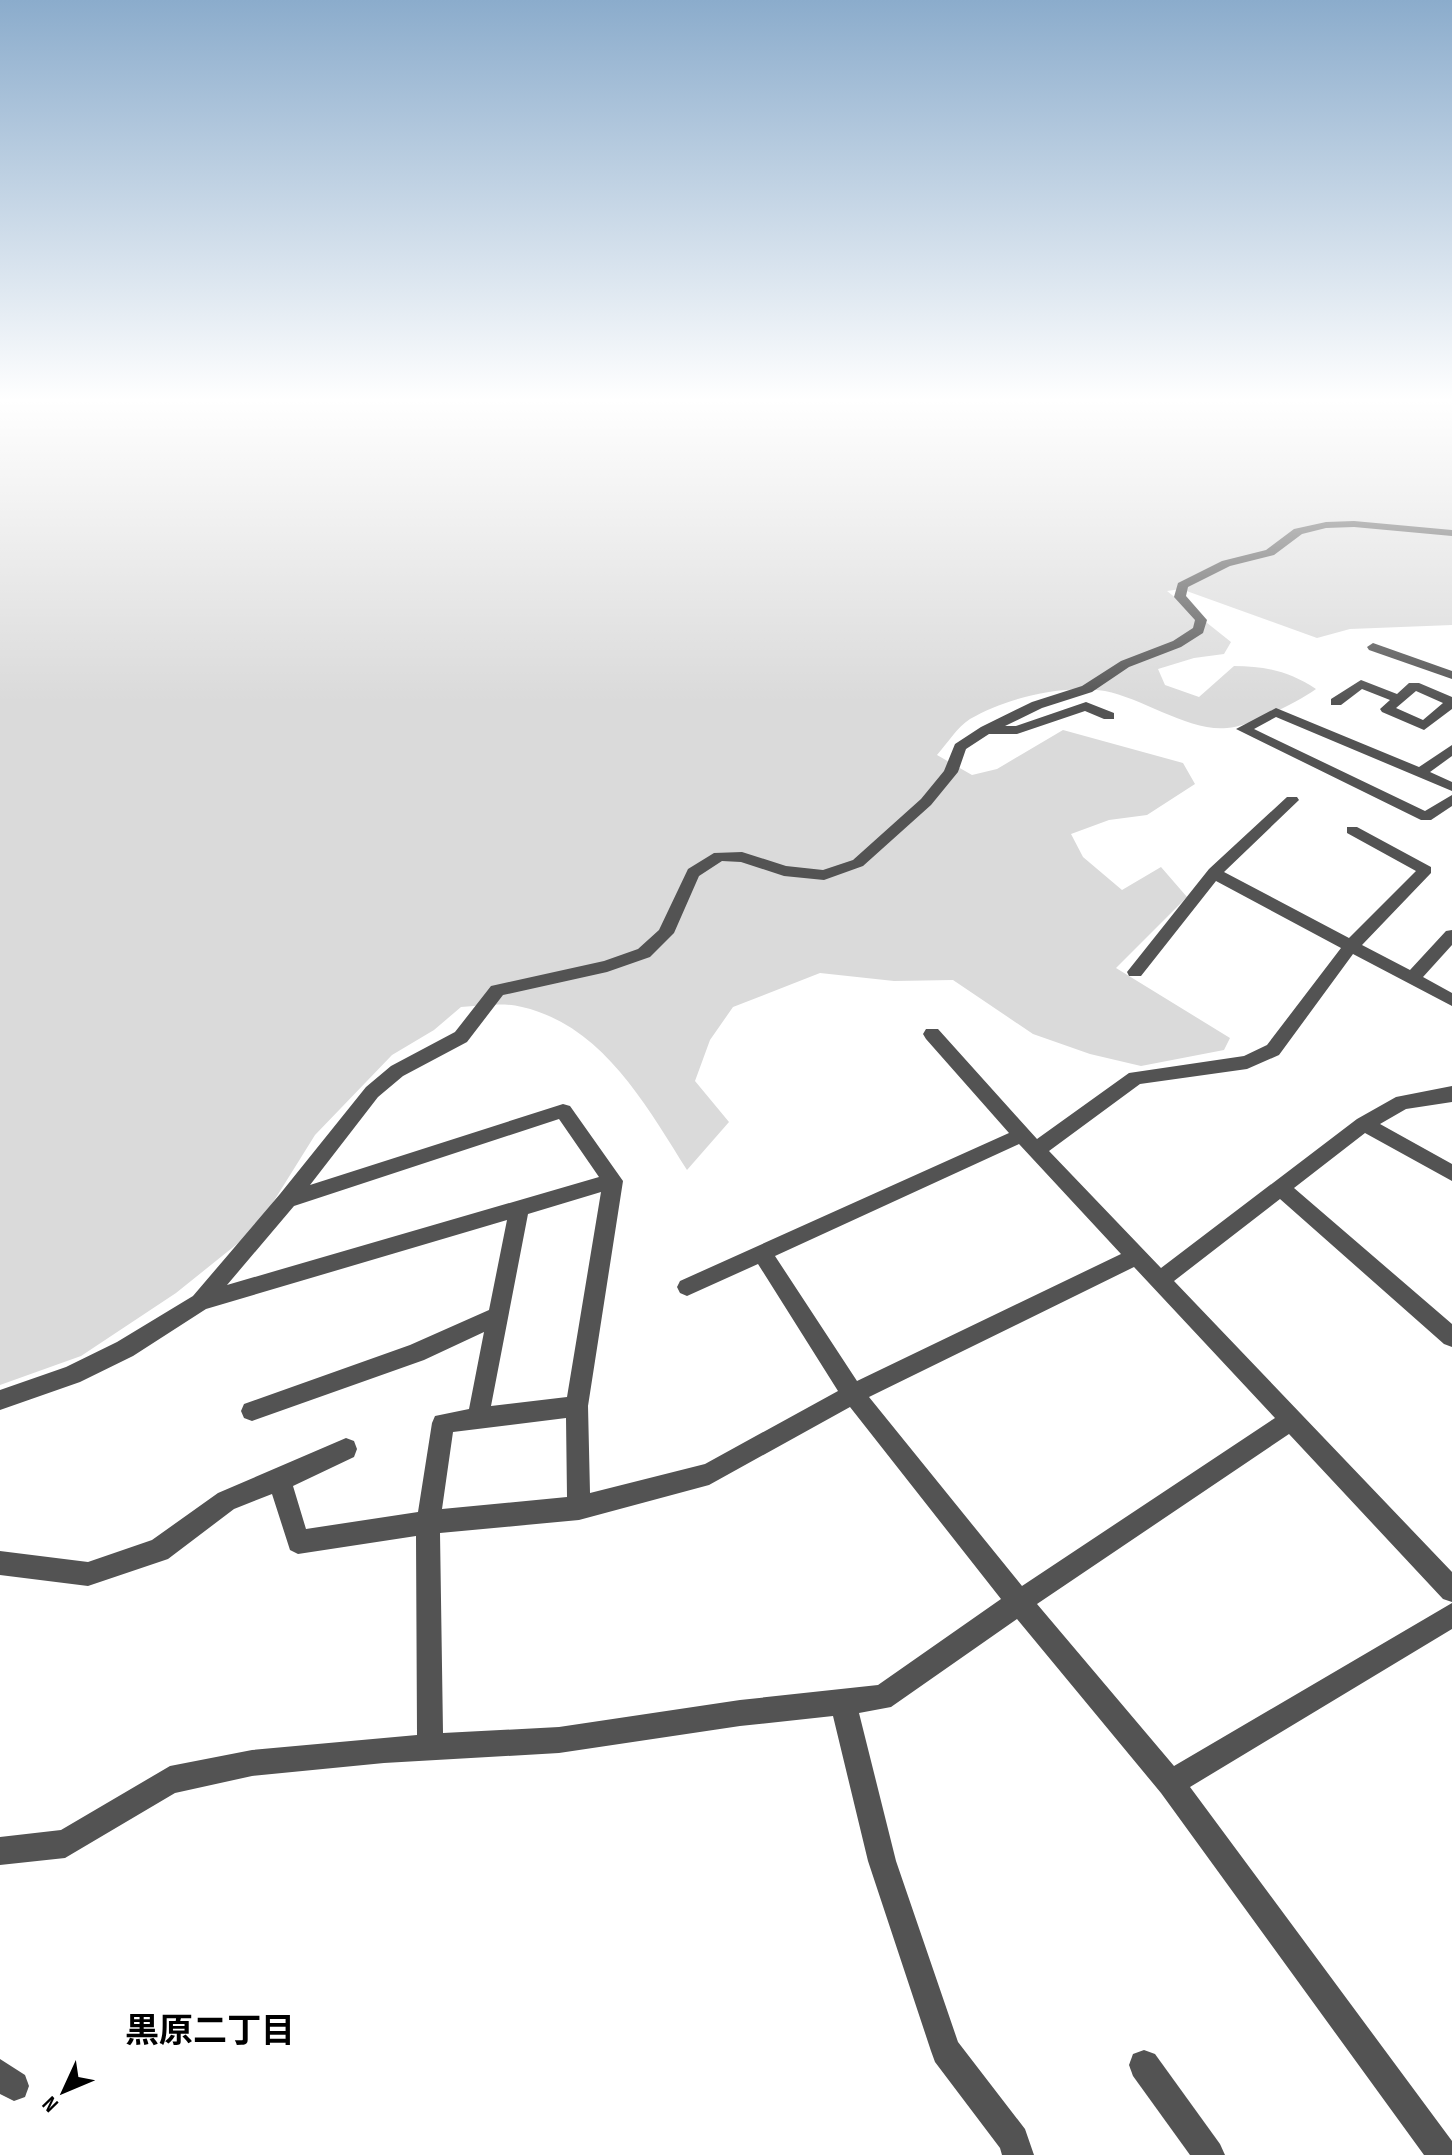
<svg xmlns="http://www.w3.org/2000/svg" width="1452" height="2155" viewBox="0 0 1452 2155" font-family="'Sofia Sans Condensed','Noto Sans JP',sans-serif">
<style>
.green{fill:#dadada}
.lines{fill:none;stroke-linecap:round;stroke-linejoin:round}
.minor{fill:#535353;fill-rule:evenodd}
.labels{text-anchor:middle;stroke-width:6;stroke-linejoin:round;paint-order:stroke}
.near-neighbourhood-label{font-size:34px;font-weight:bold;fill:#000;stroke:#fff}
</style>
<rect width="100%" height="100%" fill="#fff"/>
<path class="green" d="M 0,401 L 1452,401 L 1452,625 L 1350,629 L 1317,638 L 1181,589 L 1167,591 L 1231,642 L 1224,654 L 1194,658 L 1158,669 L 1165,685 L 1199,697 L 1234,666 C 1266,666 1290,672 1316,689 C 1296,703 1251,726 1227,728 C 1190,732 1142,698 1105,691 C 1063,684 1006,698 970,719 C 957,727 947,744 937,755 L 972,775 L 997,769 L 1063,730 L 1183,763 L 1195,784 L 1147,815 L 1109,820 L 1071,834 L 1083,857 L 1122,890 L 1161,867 L 1187,897 L 1116,968 L 1230,1038 L 1224,1050 L 1141,1066 L 1090,1054 L 1033,1034 L 953,980 L 894,981 L 820,973 L 733,1007 L 710,1040 L 695,1081 L 729,1122 L 687,1170 C 646,1105 602,1025 522,1007 C 503,1002 480,1006 461,1007 L 434,1030 L 392,1055 L 315,1135 L 257,1228 L 176,1293 L 81,1356 L 0,1385 Z"/>
<g class="lines">
<g class="minor">
<path d="M 1354,521 L 1452,530 L 1452,536 L 1354,527 L 1326,528 L 1302,534 L 1274,555 L 1230,566 L 1188,587 L 1186,596 L 1207,620 L 1203,633 L 1181,647 L 1129,667 L 1092,692 L 1042,708 L 1005,726 L 1016,726 L 1086,702 L 1114,713 L 1114,719 L 1104,719 L 1085,711 L 1017,734 L 989,734 L 966,749 L 958,772 L 931,805 L 863,866 L 824,880 L 784,876 L 741,862 L 722,861 L 699,876 L 674,933 L 650,957 L 607,972 L 503,995 L 467,1042 L 403,1076 L 378,1097 L 310,1185 L 563,1104 L 570,1106 L 623,1181 L 588,1406 L 590,1493 L 705,1464 L 838,1391 L 758,1264 L 687,1296 L 680,1293 L 677,1287 L 680,1281 L 1009,1133 L 926,1039 L 923,1034 L 926,1029 L 938,1029 L 1037,1139 L 1129,1073 L 1244,1056 L 1267,1045 L 1341,948 L 1216,881 L 1141,976 L 1129,976 L 1127,972 L 1209,869 L 1287,797 L 1297,797 L 1299,800 L 1224,872 L 1349,938 L 1416,871 L 1347,833 L 1347,827 L 1357,827 L 1431,867 L 1431,873 L 1362,945 L 1410,970 L 1446,931 L 1452,930 L 1452,945 L 1423,977 L 1452,993 L 1452,1006 L 1353,954 L 1279,1055 L 1247,1069 L 1140,1084 L 1049,1151 L 1161,1268 L 1357,1119 L 1396,1097 L 1452,1086 L 1452,1102 L 1406,1109 L 1380,1124 L 1452,1164 L 1452,1181 L 1365,1133 L 1294,1188 L 1452,1324 L 1452,1347 L 1444,1344 L 1280,1199 L 1174,1281 L 1452,1572 L 1452,1602 L 1443,1599 L 1289,1434 L 1037,1604 L 1174,1766 L 1452,1603 L 1452,1629 L 1190,1787 L 1452,2141 L 1452,2155 L 1424,2155 L 1161,1793 L 1017,1619 L 891,1707 L 859,1713 L 896,1861 L 958,2042 L 1025,2129 L 1034,2155 L 1002,2155 L 1000,2148 L 935,2062 L 931,2051 L 868,1861 L 833,1716 L 740,1726 L 559,1753 L 384,1763 L 252,1776 L 175,1793 L 65,1858 L 0,1865 L 0,1837 L 61,1830 L 170,1766 L 252,1750 L 417,1735 L 416,1536 L 298,1554 L 290,1550 L 272,1494 L 234,1509 L 168,1559 L 88,1586 L 0,1575 L 0,1551 L 88,1562 L 152,1540 L 218,1493 L 346,1438 L 354,1441 L 357,1449 L 354,1457 L 293,1486 L 306,1529 L 418,1512 L 432,1423 L 435,1416 L 469,1409 L 484,1332 L 424,1360 L 252,1421 L 244,1418 L 241,1411 L 244,1404 L 410,1345 L 489,1310 L 507,1220 L 206,1309 L 133,1356 L 80,1382 L 0,1410 L 0,1390 L 66,1367 L 117,1342 L 193,1296 L 280,1194 L 366,1087 L 391,1066 L 455,1032 L 491,986 L 604,961 L 638,949 L 659,930 L 688,869 L 714,853 L 742,852 L 786,866 L 823,870 L 853,860 L 921,799 L 944,771 L 955,744 L 981,727 L 1032,702 L 1082,686 L 1121,661 L 1173,641 L 1193,628 L 1195,620 L 1174,597 L 1178,583 L 1222,561 L 1266,550 L 1294,529 L 1326,522 ZM 559,1119 L 599,1177 L 227,1285 L 294,1206 ZM 1019,1144 L 1121,1254 L 857,1381 L 775,1256 ZM 601,1192 L 567,1397 L 491,1406 L 528,1214 ZM 1134,1267 L 1275,1418 L 1022,1586 L 869,1397 ZM 850,1407 L 1001,1599 L 878,1685 L 740,1700 L 559,1727 L 443,1733 L 440,1533 L 579,1520 L 709,1485 ZM 566,1418 L 567,1497 L 442,1509 L 453,1432 Z"/>
<polygon points="1373,643 1452,671 1452,679 1369,650 1367,647"/>
<path d="M 1361,680 L 1397,694 L 1409,683 L 1419,683 L 1452,697 L 1452,709 L 1424,730 L 1382,712 L 1380,709 L 1390,700 L 1362,689 L 1341,705 L 1331,705 L 1331,699 ZM 1416,691 L 1443,703 L 1423,720 L 1396,708 Z"/>
<polygon points="1276,708 1419,767 1452,745 1452,756 1430,772 1452,782 1452,791 1276,717 1254,729 1425,811 1452,795 1452,806 1431,820 1421,820 1236,729"/>
<polygon points="1144,2050 1155,2054 1220,2144 1225,2155 1190,2155 1133,2076 1129,2065 1133,2054"/>
<polygon points="0,2059 25,2075 29,2086 25,2097 14,2101 0,2094"/>
</g>
</g>
<linearGradient id="sky" x2="0" y2="1"><stop stop-color="#8baccc"/><stop offset="0.57" stop-color="#fff"/><stop offset="1" stop-color="#fff" stop-opacity="0"/></linearGradient>
<rect width="1452" height="703" fill="url(#sky)"/>
<g class="labels">
<g class="near-neighbourhood-label">
<text x="210" y="2042">黒原二丁目</text>
</g>
</g>
<g transform="translate(64 2091) rotate(226)" stroke="#ffffff" stroke-width="6" paint-order="stroke">
<path d="M0-6L14 30L0 20L-14 30Z" fill="#000000"/>
<text y="-12" font-size="22" font-weight="bold" text-anchor="middle" fill="#000000">N</text>
</g>
</svg>
